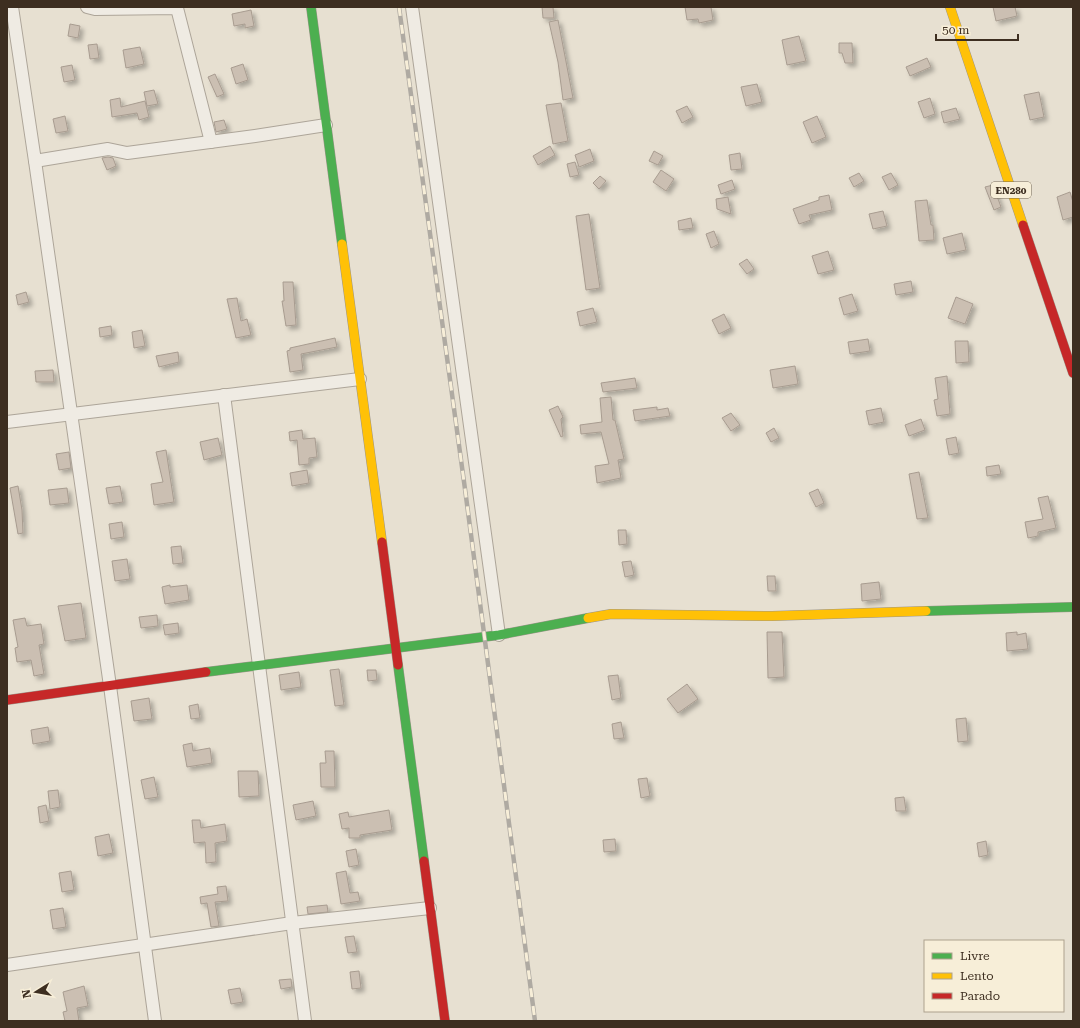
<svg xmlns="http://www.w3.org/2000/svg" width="1080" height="1028" viewBox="0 0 1080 1028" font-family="'Roboto Serif',serif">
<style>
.building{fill:#cbbfb2;stroke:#a89c90;filter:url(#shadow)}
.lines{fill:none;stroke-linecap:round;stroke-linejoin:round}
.street-casing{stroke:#ada599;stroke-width:14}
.fast-casing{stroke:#9c958a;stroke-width:10}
.slow-casing{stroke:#9c958a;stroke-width:10}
.jam-casing{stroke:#9c958a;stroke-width:10}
.street{stroke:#efebe3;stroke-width:12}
.fast{stroke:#4caf50;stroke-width:9}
.slow{stroke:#ffc107;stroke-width:9}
.jam{stroke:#c62828;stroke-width:9}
.rail-casing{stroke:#afaaa2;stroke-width:4.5}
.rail{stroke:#f7eed8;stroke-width:3;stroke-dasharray:9;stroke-linecap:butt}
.labels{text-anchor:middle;stroke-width:3;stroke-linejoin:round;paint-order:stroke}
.shield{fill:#f7eed8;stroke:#756857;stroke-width:1}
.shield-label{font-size:10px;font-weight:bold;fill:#3d2e20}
</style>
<defs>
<filter id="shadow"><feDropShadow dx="3.5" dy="3.5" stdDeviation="2" flood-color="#0004"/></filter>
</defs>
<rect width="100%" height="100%" fill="#e7e0d1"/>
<g class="building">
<polygon points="542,7 553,7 554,18 543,18"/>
<polygon points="685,7 711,7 713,20 699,23 698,19 687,20"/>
<polygon points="993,7 1015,7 1017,16 996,21"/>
<polygon points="251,10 254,26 245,28 245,24 234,26 232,14"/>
<polygon points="558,20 573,98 563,100 558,62 549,22"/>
<polygon points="70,24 80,26 78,38 68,36"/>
<polygon points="799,36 806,61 787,65 782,40"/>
<polygon points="839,43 852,43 853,63 845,63 842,53 839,53"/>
<polygon points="97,44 99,58 90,59 88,45"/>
<polygon points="140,47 144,64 126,68 123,50"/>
<polygon points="927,58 931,67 910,76 906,67"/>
<polygon points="243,64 248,80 236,84 231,68"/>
<polygon points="72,65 75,80 64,82 61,67"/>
<polygon points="215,74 224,94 217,97 208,77"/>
<polygon points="757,84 762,102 746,106 741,87"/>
<polygon points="154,90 158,104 147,106 144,92"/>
<polygon points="1039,92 1044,117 1030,120 1024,95"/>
<polygon points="120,98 121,107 145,101 149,117 139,120 137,113 112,117 110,100"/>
<polygon points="930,98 935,114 924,118 918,102"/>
<polygon points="561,103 568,141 553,144 546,105"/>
<polygon points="687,106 693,117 682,123 676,111"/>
<polygon points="956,108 960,119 944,123 941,112"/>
<polygon points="65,116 68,131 56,133 53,119"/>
<polygon points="817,116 826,137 812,143 803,122"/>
<polygon points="224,120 227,129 216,132 214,122"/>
<polygon points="550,146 555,155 538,165 533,156"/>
<polygon points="590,149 594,161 579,167 575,155"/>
<polygon points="654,151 663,156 658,165 649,161"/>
<polygon points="740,153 742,169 731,170 729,155"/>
<polygon points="108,157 113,158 116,166 107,170 102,158"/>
<polygon points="575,162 579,175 570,177 567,164"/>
<polygon points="661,170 674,179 666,191 653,182"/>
<polygon points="859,173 864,181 854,187 849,178"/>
<polygon points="891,173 898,185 889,190 882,177"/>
<polygon points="600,176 606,181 599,189 593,183"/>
<polygon points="732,180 735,189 721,194 718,185"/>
<polygon points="993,185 1001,207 994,210 985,187"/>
<polygon points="1070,192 1073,202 1073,217 1063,220 1057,197"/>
<polygon points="829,195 832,210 809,215 811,220 799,224 793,209 819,200 819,197"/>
<polygon points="728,197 731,214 717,209 716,199"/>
<polygon points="927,200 931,225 933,225 934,240 919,241 915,201"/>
<polygon points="883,211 887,226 873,229 869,214"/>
<polygon points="589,214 600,288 586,290 576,216"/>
<polygon points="691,218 693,228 679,230 678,221"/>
<polygon points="714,231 719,244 711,248 706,234"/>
<polygon points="962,233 966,250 947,254 943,238"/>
<polygon points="828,251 834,270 818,274 812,256"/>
<polygon points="747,259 754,269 747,274 739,264"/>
<polygon points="911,281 913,292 896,295 894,284"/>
<polygon points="283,282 293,282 296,325 286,326 282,301 284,301"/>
<polygon points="26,292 29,302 18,305 16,295"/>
<polygon points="852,294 858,311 844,315 839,298"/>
<polygon points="956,297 973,304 965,324 948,318"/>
<polygon points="237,298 241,321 247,319 251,335 236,338 227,299"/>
<polygon points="593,308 597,322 580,326 577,312"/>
<polygon points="724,314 731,328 719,334 712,320"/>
<polygon points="111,326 112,335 100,337 99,328"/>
<polygon points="142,330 145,346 134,348 132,332"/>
<polygon points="335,338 337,347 301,354 303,370 290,372 287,351 290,350 290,348"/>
<polygon points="868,339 870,351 850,354 848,342"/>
<polygon points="955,341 968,341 969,362 956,363"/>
<polygon points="178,352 179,362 159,367 156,356"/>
<polygon points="795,366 798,384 773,388 770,370"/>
<polygon points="53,370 54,382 36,382 35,371"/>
<polygon points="947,376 950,414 937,416 934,400 938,399 935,378"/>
<polygon points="635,378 637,388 603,392 601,383"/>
<polygon points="611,397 613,420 615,420 624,459 618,460 621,478 597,483 595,466 609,464 601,432 581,434 580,425 602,422 600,398"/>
<polygon points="558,406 563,417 561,419 563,436 561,437 549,410"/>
<polygon points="657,407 657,410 668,408 670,416 635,421 633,410"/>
<polygon points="881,408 884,422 869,425 866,411"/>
<polygon points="731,413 740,425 731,431 722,418"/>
<polygon points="921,419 925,430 909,436 905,425"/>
<polygon points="774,428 779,438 771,442 766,433"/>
<polygon points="302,430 303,439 315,438 317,457 309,458 309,464 299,465 297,440 290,441 289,432"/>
<polygon points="956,437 959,453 949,455 946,439"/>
<polygon points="218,438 222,455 204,460 200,442"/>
<polygon points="166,450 174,502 154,505 151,484 163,482 156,452"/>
<polygon points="69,452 71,468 59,470 56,454"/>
<polygon points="999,465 1001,474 987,476 986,467"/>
<polygon points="307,470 309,483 292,486 290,473"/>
<polygon points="919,472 928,518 917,519 909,474"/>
<polygon points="18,486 22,510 23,533 18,534 10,488"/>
<polygon points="120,486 123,502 109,504 106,488"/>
<polygon points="67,488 69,503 50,505 48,490"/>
<polygon points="818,489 824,503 816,507 809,493"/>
<polygon points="1048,496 1056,528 1038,532 1038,536 1028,538 1025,522 1043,519 1038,498"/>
<polygon points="122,522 124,537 111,539 109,524"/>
<polygon points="618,530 626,530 627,544 619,545"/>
<polygon points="181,546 183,563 173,564 171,547"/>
<polygon points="127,559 130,579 115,581 112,561"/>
<polygon points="631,561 634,575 625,577 622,562"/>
<polygon points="767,576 775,576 776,591 768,591"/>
<polygon points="879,582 881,599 862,601 861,584"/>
<polygon points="170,585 170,587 187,585 189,600 165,604 162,587"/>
<polygon points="81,603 86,638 65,641 58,606"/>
<polygon points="157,615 158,626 141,628 139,617"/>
<polygon points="25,618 27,626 41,624 44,644 39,645 44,674 34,676 31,660 17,662 15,648 18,647 13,620"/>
<polygon points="178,623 179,633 165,635 163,625"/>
<polygon points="767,632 782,632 784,677 768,678"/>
<polygon points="1017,632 1017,635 1026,633 1028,649 1007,651 1006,633"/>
<polygon points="339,669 344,705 335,706 330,670"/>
<polygon points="367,670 376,670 377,680 368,681"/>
<polygon points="299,672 301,687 281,690 279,675"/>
<polygon points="618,675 621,698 612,700 608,676"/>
<polygon points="687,684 698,699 678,713 667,699"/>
<polygon points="149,698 152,719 134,721 131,701"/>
<polygon points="198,704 200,718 191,719 189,706"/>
<polygon points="966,718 968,741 958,742 956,719"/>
<polygon points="621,722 624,738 614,739 612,724"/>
<polygon points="48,727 50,741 33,744 31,730"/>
<polygon points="192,743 193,751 210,748 212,763 187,767 183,745"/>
<polygon points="325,751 334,751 335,787 321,787 320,763 326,763"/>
<polygon points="238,771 258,771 259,796 239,797"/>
<polygon points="154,777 158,797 145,799 141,780"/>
<polygon points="647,778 650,796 641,798 638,779"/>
<polygon points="58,790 60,807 50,809 48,791"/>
<polygon points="904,797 906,811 896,811 895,798"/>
<polygon points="313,801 316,816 296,820 293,805"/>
<polygon points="46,805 49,821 40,823 38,807"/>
<polygon points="389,810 392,830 360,835 360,838 349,838 349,828 342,829 339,814 348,812 349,817"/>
<polygon points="192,820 200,820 201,828 225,824 227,841 215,843 216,862 206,863 205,842 194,843"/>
<polygon points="109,834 113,853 98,856 95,837"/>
<polygon points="615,839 616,851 604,852 603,840"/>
<polygon points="986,841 988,855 979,857 977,843"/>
<polygon points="356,849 359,865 349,867 346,851"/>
<polygon points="71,871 74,890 62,892 59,873"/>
<polygon points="346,871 350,893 358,892 360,901 341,904 336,873"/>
<polygon points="226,886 228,901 215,902 219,926 211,927 207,903 201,904 200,897 218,894 217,887"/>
<polygon points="327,905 328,912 308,914 307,907"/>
<polygon points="63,908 66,927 53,929 50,910"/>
<polygon points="354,936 357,952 348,953 345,937"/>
<polygon points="359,971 361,988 352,989 350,972"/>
<polygon points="291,979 292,987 281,989 279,980"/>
<polygon points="84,986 88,1006 77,1008 79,1021 65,1021 63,1012 67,1011 63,992"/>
<polygon points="240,988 243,1002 231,1004 228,990"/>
</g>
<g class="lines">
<g class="street-casing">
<g id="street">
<polyline points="12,7 35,161 108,149 127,153 255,136 326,125"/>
<polyline points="87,7 95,9 177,8 211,142"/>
<polyline points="412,7 499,635"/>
<polyline points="35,161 110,686 155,1021"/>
<polyline points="224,395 305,1021"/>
<polyline points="7,422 360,379"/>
<polyline points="7,965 292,923 430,908"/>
</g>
</g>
<g class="fast-casing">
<g id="fast">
<polyline points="311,7 342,244"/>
<polyline points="926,611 1073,607"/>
<polyline points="398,665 424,861"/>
<polyline points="206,672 499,635 588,618"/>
</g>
</g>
<g class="slow-casing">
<g id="slow">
<polyline points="950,7 1023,225"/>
<polyline points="342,244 382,542"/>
<polyline points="588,618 611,614 772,616 926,611"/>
</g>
</g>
<g class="jam-casing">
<g id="jam">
<polyline points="1023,225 1073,373"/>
<polyline points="382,542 398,665"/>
<polyline points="7,700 206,672"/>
<polyline points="424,861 445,1021"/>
</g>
</g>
<use href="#street" class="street"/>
<use href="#fast" class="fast"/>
<use href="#slow" class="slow"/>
<use href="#jam" class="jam"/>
<g class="rail-casing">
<polyline id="rail" points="399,7 465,489 535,1021"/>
</g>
<use href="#rail" class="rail"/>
</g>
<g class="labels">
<rect class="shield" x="991" y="182" width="40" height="16" rx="3"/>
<g class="shield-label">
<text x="1011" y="194">EN280</text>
</g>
</g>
<rect width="1080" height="1028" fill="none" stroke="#3d2e20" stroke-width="16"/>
<rect x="924" y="940" width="140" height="72" fill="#f7eed8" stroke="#ada18e"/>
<rect x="932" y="953" width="20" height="6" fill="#4caf50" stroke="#ada18e"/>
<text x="960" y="960" font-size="12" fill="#3d2e20">Livre</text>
<rect x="932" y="973" width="20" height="6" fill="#ffc107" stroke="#ada18e"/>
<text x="960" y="980" font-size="12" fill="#3d2e20">Lento</text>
<rect x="932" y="993" width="20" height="6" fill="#c62828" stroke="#ada18e"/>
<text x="960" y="1000" font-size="12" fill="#3d2e20">Parado</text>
<g transform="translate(36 992) rotate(259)" stroke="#f7eed8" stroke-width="3" paint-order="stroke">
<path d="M0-3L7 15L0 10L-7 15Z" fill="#3d2e20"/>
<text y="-6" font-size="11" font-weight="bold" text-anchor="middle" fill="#3d2e20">N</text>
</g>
<path d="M936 34v6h82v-6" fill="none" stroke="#3d2e20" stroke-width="2"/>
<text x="942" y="34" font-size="12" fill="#3d2e20" stroke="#f7eed8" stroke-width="3" paint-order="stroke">50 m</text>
</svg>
